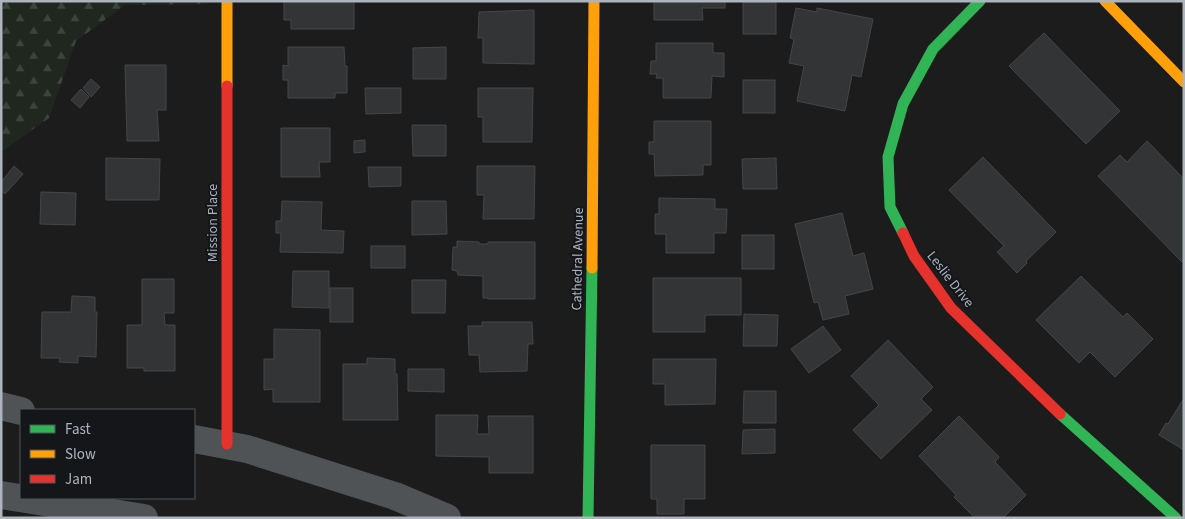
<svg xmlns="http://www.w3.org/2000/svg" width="1185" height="519" viewBox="0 0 1185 519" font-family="'Source Sans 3',sans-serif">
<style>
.forest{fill:url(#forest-firs)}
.building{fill:#333435;stroke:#444648}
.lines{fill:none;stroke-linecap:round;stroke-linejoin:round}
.street{stroke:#505355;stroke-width:28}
.fast{stroke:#30b455;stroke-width:11}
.slow{stroke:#ff9f0a;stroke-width:11}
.jam{stroke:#e5322d;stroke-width:11}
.labels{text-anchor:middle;stroke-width:4;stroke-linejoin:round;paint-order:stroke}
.street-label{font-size:14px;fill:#acb5be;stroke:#151619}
</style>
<defs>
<pattern id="forest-firs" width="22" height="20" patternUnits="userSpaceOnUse" patternTransform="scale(1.25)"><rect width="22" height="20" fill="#1f271f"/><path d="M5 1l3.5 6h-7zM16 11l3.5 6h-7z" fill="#3d443e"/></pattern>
</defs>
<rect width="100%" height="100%" fill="#1c1c1c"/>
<polygon class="forest" points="1,1 211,1 207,4 125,5 76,41 49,118 1,152"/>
<g class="building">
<polygon points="284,1 354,1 354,29 291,29 291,20 284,20"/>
<polygon points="654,1 725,1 725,8 702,8 703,20 654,20"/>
<rect x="743" y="2" width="33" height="32"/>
<polygon points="796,8 817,12 817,8 873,19 861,77 852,75 845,111 797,101 804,66 789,63 794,39 790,38"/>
<polygon points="534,10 534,64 483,63 483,38 478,38 479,12"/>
<polygon points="1044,33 1120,111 1086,144 1009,66"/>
<polygon points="656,43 713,43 713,53 724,53 724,77 712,76 711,98 663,98 663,78 656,78 657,74 650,74 651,61 656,61"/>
<polygon points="288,47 344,47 345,66 347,66 347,93 335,93 335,98 288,98 288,80 283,80 283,65 288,66"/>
<polygon points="446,47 446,79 413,79 413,48"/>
<polygon points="125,65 166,65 166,110 157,110 159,141 127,141"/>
<polygon points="91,79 100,87 91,97 83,88"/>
<rect x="743" y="80" width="32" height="33"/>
<polygon points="365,88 401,88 401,113 366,114"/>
<polygon points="478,88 533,88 532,142 483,142 483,117 478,117"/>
<polygon points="81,89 89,97 80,108 71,100"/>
<polygon points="654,121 711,121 711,165 703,165 703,175 655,176 654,154 649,154 649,142 654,142"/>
<polygon points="412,125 446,125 446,156 413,156"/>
<polygon points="281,128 330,128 330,162 319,162 320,177 281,177"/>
<polygon points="365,140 365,152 354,153 354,141"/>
<polygon points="1147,141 1184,179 1184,261 1182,262 1098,176 1120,155 1127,162"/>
<polygon points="983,157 1056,232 1026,261 1027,263 1017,273 997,252 1004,246 949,190"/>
<polygon points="106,158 160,159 159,200 106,200"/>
<polygon points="776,158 777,189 743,189 742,159"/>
<polygon points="14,166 23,174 5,194 1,191 1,182"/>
<polygon points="477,166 535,166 534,219 483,219 484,195 477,195"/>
<polygon points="368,167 401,167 401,186 369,187"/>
<polygon points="41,192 76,193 75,225 40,224"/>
<polygon points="659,198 715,199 715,209 727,209 726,233 714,233 714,253 666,253 666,234 655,234 655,214 659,214"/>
<polygon points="282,201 322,202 321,230 344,231 343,253 280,252 281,233 276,233 276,221 281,221"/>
<polygon points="412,201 446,201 447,234 412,235"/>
<polygon points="842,213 853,256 864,253 873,289 845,296 849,314 823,320 818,302 814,303 795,224"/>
<rect x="742" y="235" width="32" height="34"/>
<polygon points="457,241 479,242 479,244 488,244 488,242 535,242 535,299 488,299 488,298 483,298 483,276 458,275 457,271 452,270 453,247 457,247"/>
<rect x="371" y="246" width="34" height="22"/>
<polygon points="293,271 329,271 329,308 292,307"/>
<polygon points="1081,276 1123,317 1127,313 1153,339 1115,377 1090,352 1079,363 1036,320"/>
<polygon points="653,278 741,278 741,315 705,315 705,332 653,332"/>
<polygon points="142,279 174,279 174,313 164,313 165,325 175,325 175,371 144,371 144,368 127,368 127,325 142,325"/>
<polygon points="412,280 446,280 445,313 412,313"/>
<rect x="330" y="288" width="23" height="34"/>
<polygon points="72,296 95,297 95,312 97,312 96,357 78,356 78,363 59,362 60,358 41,358 42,312 71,312"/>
<polygon points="744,314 778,315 777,346 743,346"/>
<polygon points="482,322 532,322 533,344 528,344 527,371 480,372 479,355 469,355 468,326 482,326"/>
<polygon points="823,326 841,350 809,373 791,349"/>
<polygon points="274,329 320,330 320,402 273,402 273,389 264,390 264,359 274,359"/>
<polygon points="888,340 933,387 921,399 932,410 881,459 853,430 879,405 851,376"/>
<polygon points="367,358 395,359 395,374 397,374 398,420 343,420 343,364 367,364"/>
<polygon points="653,359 716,359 715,404 665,405 665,384 653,384"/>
<polygon points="408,369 444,369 444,392 408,391"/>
<polygon points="744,391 776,391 776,423 743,423"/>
<polygon points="1184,398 1184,450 1159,435 1166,423 1168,424"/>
<polygon points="436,415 478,415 477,434 489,434 488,416 533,416 533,473 489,473 489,457 436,456"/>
<polygon points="959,416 999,457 995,462 1026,495 1003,518 975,518 954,497 956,495 919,456"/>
<polygon points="775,429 775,453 742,454 743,430"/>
<polygon points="651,445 705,445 705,499 684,499 684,514 657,514 657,499 651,499"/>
</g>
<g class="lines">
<g class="street">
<polyline points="1,406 21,411"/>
<polyline points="194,439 247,449 395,496 447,518"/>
<polyline points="1,495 144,518"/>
</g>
<g class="fast">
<polyline points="903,233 890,207 888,157 903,104 933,49 980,1"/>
<polyline points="1060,414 1176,518"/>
<polyline points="588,518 592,268"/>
</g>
<g class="slow">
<polyline points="227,1 227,86"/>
<polyline points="1105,1 1184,82"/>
<polyline points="592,268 594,1"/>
</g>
<g class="jam">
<polyline points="227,86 227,444"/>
<polyline points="903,233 914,256 951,308 1060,414"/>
</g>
</g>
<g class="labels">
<g class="street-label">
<text transform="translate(212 223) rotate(-90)" y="5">Mission Place</text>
<text transform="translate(577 259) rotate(-89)" y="5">Cathedral Avenue</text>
<text transform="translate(951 279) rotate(52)" y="5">Leslie Drive</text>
</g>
</g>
<rect width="1185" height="519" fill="none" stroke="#acb5be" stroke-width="5"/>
<rect x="20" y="409" width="175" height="90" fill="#151619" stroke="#51565b"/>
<rect x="30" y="425" width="25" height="8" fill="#30b455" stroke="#51565b"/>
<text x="65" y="434" font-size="15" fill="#acb5be">Fast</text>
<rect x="30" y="450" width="25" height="8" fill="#ff9f0a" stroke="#51565b"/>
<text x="65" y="459" font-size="15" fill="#acb5be">Slow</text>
<rect x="30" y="475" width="25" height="8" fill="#e5322d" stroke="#51565b"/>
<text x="65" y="484" font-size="15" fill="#acb5be">Jam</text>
</svg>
